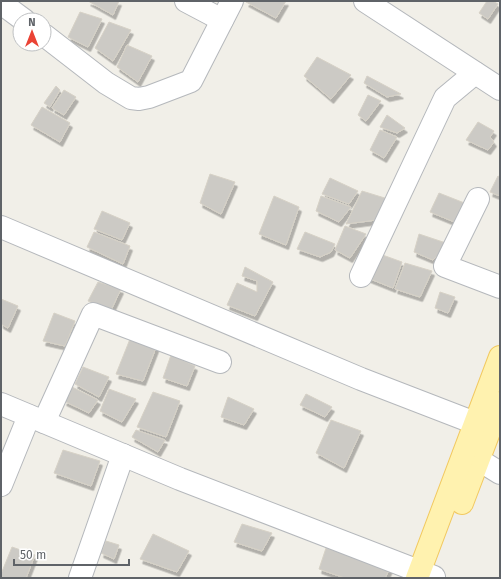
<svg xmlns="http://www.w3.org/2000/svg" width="501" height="579" viewBox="0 0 501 579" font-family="'Fira Sans',sans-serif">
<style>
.building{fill:#cccac5;stroke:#d6d1c6;filter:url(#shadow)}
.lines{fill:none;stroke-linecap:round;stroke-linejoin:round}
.minor-casing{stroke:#b5b8bc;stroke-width:24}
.major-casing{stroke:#f2c960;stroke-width:24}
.minor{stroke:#fff;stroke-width:22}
.major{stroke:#fff2af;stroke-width:22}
</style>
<defs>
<filter id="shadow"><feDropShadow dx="2.5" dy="4.5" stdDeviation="0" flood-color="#0004"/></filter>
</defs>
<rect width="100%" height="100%" fill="#f1efe8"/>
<g class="building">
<polygon points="88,1 119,1 113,15"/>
<polygon points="247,1 286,1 276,18 246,2"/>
<polygon points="487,1 493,1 498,4 488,19 479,13"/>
<polygon points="80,12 102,19 88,47 68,37"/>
<polygon points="109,22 131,30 113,61 95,48"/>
<polygon points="127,45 152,56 138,82 117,67"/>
<polygon points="317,57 351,75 331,99 304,76"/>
<polygon points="367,76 401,94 387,97 364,83"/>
<polygon points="56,86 60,90 50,107 44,103"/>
<polygon points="64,90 76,97 64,115 52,108"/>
<polygon points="368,95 381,101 366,121 358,115"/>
<polygon points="42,107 70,123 60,142 31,125"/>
<polygon points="387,115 405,128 397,133 380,127"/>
<polygon points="478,122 494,131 490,137 494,142 488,150 466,140"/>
<polygon points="380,130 397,137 384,158 370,150"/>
<polygon points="210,174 235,182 221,214 200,203"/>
<polygon points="498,176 500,177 500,196 490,192"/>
<polygon points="330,178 358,191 349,204 322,194"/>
<polygon points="362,191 388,199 376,220 346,224"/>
<polygon points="439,193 467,204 457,223 430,212"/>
<polygon points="274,196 299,207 286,245 259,234"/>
<polygon points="321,196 351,207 339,222 316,211"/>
<polygon points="102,211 130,223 122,240 94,229"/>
<polygon points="345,226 366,234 350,258 335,250"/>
<polygon points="94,232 130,246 123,264 87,247"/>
<polygon points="305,232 335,244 331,252 320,257 297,249"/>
<polygon points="419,234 449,244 433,260 414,252"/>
<polygon points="377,253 402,262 393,288 368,278"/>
<polygon points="405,263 432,271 420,297 395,289"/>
<polygon points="245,267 273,282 255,316 227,305 237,283 257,292 257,281 242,276"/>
<polygon points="98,282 121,289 111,310 88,301"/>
<polygon points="440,292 455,297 448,313 435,308"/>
<polygon points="1,299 18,306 8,328 1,324"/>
<polygon points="54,313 75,321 65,346 43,341"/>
<polygon points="130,339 157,345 143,381 116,374"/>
<polygon points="171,355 195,366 187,386 163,378"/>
<polygon points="83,367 109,377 99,397 75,384"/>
<polygon points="72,387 98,400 89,413 64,401"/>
<polygon points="109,389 136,399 122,422 100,411"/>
<polygon points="153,392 180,401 166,437 137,427"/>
<polygon points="306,394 332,407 325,417 300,405"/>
<polygon points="228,397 254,409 244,425 221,417"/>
<polygon points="331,420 361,431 344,468 316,453"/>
<polygon points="136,430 165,440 158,452 132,437"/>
<polygon points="63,450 100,461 91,486 54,473"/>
<polygon points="242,524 272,533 262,551 234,542"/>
<polygon points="153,534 189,551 177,572 140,559"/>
<polygon points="106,541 119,545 114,559 101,553"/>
<polygon points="12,547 35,555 26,578 1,578 1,574"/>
<polygon points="326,548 390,568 385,578 345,578 319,569"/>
</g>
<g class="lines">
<g class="minor-casing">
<g id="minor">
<polyline points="186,1 222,20"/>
<polyline points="365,1 500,89"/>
<polyline points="1,3 24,20"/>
<polyline points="44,35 106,83 131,98 139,99 149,97 191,81 232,1"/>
<polyline points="478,199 445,266 500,287"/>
<polyline points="1,227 361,379 475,423"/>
<polyline points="361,276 445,98 475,73"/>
<polyline points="1,404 180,479 434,577"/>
<polyline points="44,422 93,314 220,362"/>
<polyline points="464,454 479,460 500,473"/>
<polyline points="1,485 29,416"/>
<polyline points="80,578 123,455"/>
</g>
</g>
<g class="major-casing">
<g id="major">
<polyline points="462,503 500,403"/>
<polyline points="417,578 500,357"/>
</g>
</g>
<use href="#minor" class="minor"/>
<use href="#major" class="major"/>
</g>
<rect width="501" height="579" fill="none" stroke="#5f6368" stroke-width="4"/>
<g transform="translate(32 32)"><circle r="19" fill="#ffffff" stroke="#bfc1c3"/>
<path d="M0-3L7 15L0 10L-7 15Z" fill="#ea4335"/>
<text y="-6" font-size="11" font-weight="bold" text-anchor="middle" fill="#5f6368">N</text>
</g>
<path d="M14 559v6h115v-6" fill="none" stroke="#5f6368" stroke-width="2"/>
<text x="20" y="559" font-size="12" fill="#5f6368" stroke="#ffffff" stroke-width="3" paint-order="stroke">50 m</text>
</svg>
